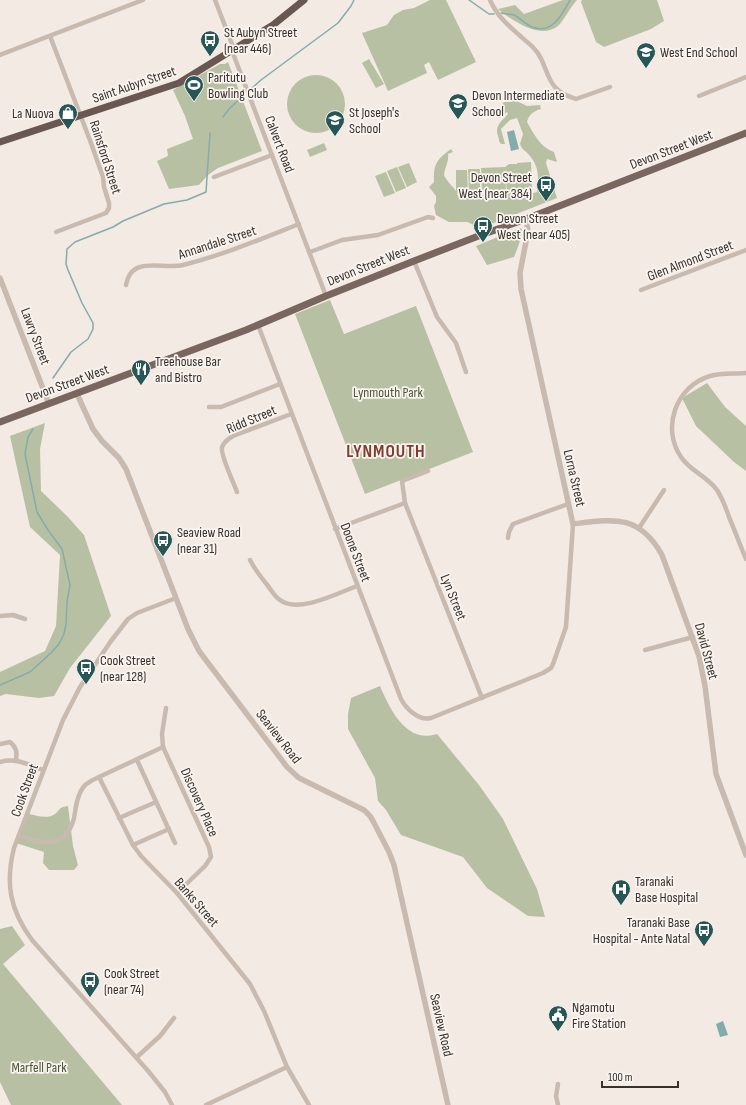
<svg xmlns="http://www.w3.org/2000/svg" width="746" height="1105" viewBox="0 0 746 1105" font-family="'Sofia Sans Condensed',sans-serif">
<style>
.green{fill:#b8c0a4}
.water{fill:#84acac}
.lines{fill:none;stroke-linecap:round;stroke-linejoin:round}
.stream{stroke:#84acac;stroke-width:1.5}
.minor{stroke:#c9baaf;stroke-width:4.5}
.tertiary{stroke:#c9baaf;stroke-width:5.5}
.primary{stroke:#79675f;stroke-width:7}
.trunk{stroke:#695852;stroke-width:7}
.labels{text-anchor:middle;stroke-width:3.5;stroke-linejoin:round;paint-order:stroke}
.poi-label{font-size:14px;fill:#39302c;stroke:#f9f4ef;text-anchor:start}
.street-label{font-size:14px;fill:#39302c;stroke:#f9f4ef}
.park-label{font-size:14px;fill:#4a5533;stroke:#f9f4ef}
.district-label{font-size:18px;font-weight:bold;letter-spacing:1px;fill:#803d2e;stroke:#f9f4ef}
</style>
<rect width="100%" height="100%" fill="#f2eae3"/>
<g class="green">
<polygon points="430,0 446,0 476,62 438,80 429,62 424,65 427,73 388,91 362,33 387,25 394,15 403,10 414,8"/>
<path d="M 563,0 L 577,0 C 571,6 563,22 558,26 C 540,40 513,21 498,9 L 515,5 L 524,14 Z"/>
<polygon points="582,0 657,0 664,21 651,29 604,47 596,42 581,2"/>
<polygon points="369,59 384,84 376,88 362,63"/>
<polygon points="228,62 262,151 218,168 208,175 199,185 169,189 157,161 168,156 167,149 193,139 185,116 173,90 220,64 225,64"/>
<circle cx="316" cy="104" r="29"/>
<path d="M 510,98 L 527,106 L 540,105 L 541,109 C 534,111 529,114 527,122 C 533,133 541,148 554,152 L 557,162 L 547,159 L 546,163 L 557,198 L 481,228 L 467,222 L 449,222 L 436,215 L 434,206 L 436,202 L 436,196 L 429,187 L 434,182 C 433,164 437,159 451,149 L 453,152 L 448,154 C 449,162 445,167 444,175 C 447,182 452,185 456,191 L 456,170 L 467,170 L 468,193 L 457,193 L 459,198 L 507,192 L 505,167 L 506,191 L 482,192 L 481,168 L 505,167 L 509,164 L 517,164 L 517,173 L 517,163 L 531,162 L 532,189 L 518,189 L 519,194 L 529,194 L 531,191 L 534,193 L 537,192 C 539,178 539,167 530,156 C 526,151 522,150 520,144 L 523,134 L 517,118 L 510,120 L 501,129 L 505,144 L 501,144 L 499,141 C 499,136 497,135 497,131 C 497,123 504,119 508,114 L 507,112 L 499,118 L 496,117 L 501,110 L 503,103 Z"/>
<polygon points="324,143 327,150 310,157 307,150"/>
<polygon points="409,163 417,182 407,187 398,167"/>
<polygon points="397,167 406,188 396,192 387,171"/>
<polygon points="468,169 480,169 480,192 469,193"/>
<polygon points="386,172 395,193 384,197 375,176"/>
<path d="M 520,228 L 522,229 C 522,237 517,250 514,257 L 487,265 L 476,246 Z"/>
<polygon points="330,300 344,334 416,306 473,452 365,494 295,314"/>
<polygon points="707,383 725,407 746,426 746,471 734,462 696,426 682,398"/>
<polygon points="45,423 40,449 41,491 67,516 84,535 111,616 70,668 54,696 39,698 6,694 0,696 0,672 45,651 56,626 60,555 30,527 10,436"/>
<path d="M 380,686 C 390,709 406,744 437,734 L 479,785 L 503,819 L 537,889 L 545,917 L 528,916 L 487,888 L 463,857 L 401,835 L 386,810 L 378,801 L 375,778 L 348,729 L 348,714 L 351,698 Z"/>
<path d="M 68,806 L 73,846 L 78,865 L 74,870 L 49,870 L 43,863 L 44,852 L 16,843 L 26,813 C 35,815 47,820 55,814 C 61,809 59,807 68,806 Z"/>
<polygon points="12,926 25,945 3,964 122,1105 11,1105 0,1082 0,929"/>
</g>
<g class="water">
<polygon points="514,130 519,149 511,151 507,132"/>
<polygon points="723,1021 728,1035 720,1037 716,1024"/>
</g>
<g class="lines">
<g class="stream">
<polyline points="469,0 489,14 494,14"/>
<path d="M 501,13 C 505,14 510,14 514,15 C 520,18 525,24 532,27 C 552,35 562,15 570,0"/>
<polyline points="251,89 261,80 338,23 351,6 354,0"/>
<polyline points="223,117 229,109 243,96"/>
<polyline points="53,378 71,352 88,339 93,329 93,323 82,303 68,270 66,264 67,249 75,242 113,227 123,221 164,204 187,200 206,192 210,133"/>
<polyline points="0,685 30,672 51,653 59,644 64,634 66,624 67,602 70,585 62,549 48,530 37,512 25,454 28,437 33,429"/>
</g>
<g class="minor">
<polyline points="215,0 232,44 234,56 326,296"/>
<path d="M 490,0 C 498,18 511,28 526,41 C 530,44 534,48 537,52 C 545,62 546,77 555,87 C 561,94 568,96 576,99 L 610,87"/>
<polyline points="50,36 91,143 103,177 104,187 109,203 109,208 106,213 56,232"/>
<polyline points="0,55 143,0"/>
<polyline points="699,96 746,77"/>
<polyline points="214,177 272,155"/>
<polyline points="310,252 342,240 378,235 428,217 433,218"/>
<polyline points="414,261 437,317 456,343 466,372"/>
<path d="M 126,285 C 128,276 131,270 140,267 C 150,263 170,268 183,265 C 223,255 261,239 299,224"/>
<polyline points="641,290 746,250"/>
<path d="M 258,325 L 401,699 C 406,709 419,721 431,718 L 543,673 L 551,668 L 553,664 L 566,627 L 573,524"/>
<path d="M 746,373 C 734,374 721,373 710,376 C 676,386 661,428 681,457 C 690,471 707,476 717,490 C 722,498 726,508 729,517 C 735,531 740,545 746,559"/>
<polyline points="209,407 221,407 280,384"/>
<polyline points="428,471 402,481 405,503 482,698"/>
<path d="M 237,492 C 234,483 220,455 222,447 C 224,442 228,439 233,436 L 291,414"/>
<polyline points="639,528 664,490"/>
<polyline points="335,529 405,503"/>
<polyline points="508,538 509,532 513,524 568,504"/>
<path d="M 250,560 C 255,570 261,577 268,586 C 271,590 275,597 280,600 C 298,614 338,593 357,586"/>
<polyline points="0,616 13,615 25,619"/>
<polyline points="645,650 693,637"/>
<polyline points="166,708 162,734 163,747 209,847 211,857 205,866 177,893"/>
<path d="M 0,744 L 10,742 C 17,748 17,752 16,760"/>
<polyline points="163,747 99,777 133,845 141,856 177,893 250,984 264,1011 287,1067 309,1105"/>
<polyline points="137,760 175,843"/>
<path d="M 0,762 C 15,757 29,765 43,770"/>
<polyline points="119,818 156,802"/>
<path d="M 19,835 C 43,845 66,849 74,818 C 76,807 77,794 85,785 C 89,782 94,779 99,777"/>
<polyline points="133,845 169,829"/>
<polyline points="137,1057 160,1036 174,1018"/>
<polyline points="558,1084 556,1096 558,1105"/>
<path d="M 172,1105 L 165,1092 L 149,1072 L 32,940 C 10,910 5,884 14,848 L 63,720 L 80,687 L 111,641 L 128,619 L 137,613 L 176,598"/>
<polyline points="206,1105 287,1067"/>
</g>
<g class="tertiary">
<path d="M 526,219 L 528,231 L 520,273 L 521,289 L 573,524 C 614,519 639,514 662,555 L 699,656 L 705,686 L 716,774 L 746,855"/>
<polyline points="0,278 49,404"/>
<polyline points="77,394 93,429 102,441 119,458 126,469 188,629 199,651 287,767 299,778 364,810 370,816 373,821 389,852 394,865 448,1105"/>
</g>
<polyline class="primary" points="0,422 246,330 326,296 414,261 481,235 526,219 746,133"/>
<polyline class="trunk" points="0,142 179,83 273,25 304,0"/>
</g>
<defs>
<g id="bus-pin" transform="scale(1)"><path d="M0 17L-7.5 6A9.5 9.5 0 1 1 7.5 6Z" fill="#265656" stroke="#f9f4ef"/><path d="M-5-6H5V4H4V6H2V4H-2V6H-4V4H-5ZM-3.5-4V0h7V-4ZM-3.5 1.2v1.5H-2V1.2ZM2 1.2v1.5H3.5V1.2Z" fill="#fff"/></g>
<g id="school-pin" transform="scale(1)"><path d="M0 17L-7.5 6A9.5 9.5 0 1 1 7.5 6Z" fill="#265656" stroke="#f9f4ef"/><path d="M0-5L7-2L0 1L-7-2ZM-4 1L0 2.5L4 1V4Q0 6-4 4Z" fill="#fff"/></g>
<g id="stadium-pin" transform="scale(1)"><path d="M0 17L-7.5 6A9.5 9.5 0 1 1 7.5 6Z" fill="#265656" stroke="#f9f4ef"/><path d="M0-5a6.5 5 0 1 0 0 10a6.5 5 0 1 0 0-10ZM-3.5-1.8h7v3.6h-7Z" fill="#fff"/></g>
<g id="shop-pin" transform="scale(1)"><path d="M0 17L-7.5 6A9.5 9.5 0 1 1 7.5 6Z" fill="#265656" stroke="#f9f4ef"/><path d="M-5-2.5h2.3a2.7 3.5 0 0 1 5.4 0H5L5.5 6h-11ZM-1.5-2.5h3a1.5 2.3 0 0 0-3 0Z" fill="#fff"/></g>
<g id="restaurant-pin" transform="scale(1)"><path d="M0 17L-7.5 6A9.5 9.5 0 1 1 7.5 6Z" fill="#265656" stroke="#f9f4ef"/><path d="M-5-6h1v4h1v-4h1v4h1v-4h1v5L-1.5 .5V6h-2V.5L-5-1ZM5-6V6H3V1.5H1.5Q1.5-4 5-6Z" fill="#fff"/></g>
<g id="hospital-pin" transform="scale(1)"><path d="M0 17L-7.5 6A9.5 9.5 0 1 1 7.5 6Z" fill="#265656" stroke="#f9f4ef"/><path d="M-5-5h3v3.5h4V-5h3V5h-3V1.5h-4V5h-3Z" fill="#fff"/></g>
<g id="civic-pin" transform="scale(1)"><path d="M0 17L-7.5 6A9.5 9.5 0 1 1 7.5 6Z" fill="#265656" stroke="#f9f4ef"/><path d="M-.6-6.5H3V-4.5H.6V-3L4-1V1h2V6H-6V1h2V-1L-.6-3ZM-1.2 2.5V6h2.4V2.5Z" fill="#fff"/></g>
</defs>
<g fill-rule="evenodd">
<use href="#bus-pin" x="210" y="40"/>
<use href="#school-pin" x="646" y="52"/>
<use href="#stadium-pin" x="194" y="85"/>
<use href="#school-pin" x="458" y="103"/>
<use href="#shop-pin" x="68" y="113"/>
<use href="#school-pin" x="335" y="120"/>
<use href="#bus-pin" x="546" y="185"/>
<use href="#bus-pin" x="483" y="226"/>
<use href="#restaurant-pin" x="141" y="369"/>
<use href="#bus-pin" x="163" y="540"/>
<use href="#bus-pin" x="86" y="668"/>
<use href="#hospital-pin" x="621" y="889"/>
<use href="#bus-pin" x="704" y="930"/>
<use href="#bus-pin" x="90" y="981"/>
<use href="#civic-pin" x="558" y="1015"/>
</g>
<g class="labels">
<g class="poi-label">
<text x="224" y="37">St Aubyn Street<tspan x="224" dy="16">(near 446)</tspan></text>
<text x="660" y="57">West End School</text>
<text x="208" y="82">Paritutu<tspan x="208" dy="16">Bowling Club</tspan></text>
<text x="472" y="100">Devon Intermediate<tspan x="472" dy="16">School</tspan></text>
<text x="349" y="117">St Joseph's<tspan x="349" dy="16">School</tspan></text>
<text x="54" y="118" text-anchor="end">La Nuova</text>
<text x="532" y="182" text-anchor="end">Devon Street<tspan x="532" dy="16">West (near 384)</tspan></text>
<text x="497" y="223">Devon Street<tspan x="497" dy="16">West (near 405)</tspan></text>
<text x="155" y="366">Treehouse Bar<tspan x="155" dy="16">and Bistro</tspan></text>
<text x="177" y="537">Seaview Road<tspan x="177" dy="16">(near 31)</tspan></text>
<text x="100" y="665">Cook Street<tspan x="100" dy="16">(near 128)</tspan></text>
<text x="635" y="886">Taranaki<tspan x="635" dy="16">Base Hospital</tspan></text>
<text x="690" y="927" text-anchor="end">Taranaki Base<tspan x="690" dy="16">Hospital - Ante Natal</tspan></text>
<text x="104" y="978">Cook Street<tspan x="104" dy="16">(near 74)</tspan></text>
<text x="572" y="1012">Ngamotu<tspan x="572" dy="16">Fire Station</tspan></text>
</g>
<g class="street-label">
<text transform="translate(134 84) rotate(-19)" y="5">Saint Aubyn Street</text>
<text transform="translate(280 144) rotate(69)" y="5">Calvert Road</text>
<text transform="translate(671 149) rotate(-21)" y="5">Devon Street West</text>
<text transform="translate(106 157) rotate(72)" y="5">Rainsford Street</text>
<text transform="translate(217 242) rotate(-18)" y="5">Annandale Street</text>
<text transform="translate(690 260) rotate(-21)" y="5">Glen Almond Street</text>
<text transform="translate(368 265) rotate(-22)" y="5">Devon Street West</text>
<text transform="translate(36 336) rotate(69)" y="5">Lawry Street</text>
<text transform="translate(67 383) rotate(-20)" y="5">Devon Street West</text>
<text transform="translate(251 419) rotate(-23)" y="5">Ridd Street</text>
<text transform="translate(575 478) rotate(77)" y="5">Lorna Street</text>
<text transform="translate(356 552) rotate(69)" y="5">Doone Street</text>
<text transform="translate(454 597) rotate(68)" y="5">Lyn Street</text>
<text transform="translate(707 651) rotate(75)" y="5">David Street</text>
<text transform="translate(279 736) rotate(52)" y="5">Seaview Road</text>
<text transform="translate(24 790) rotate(-70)" y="5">Cook Street</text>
<text transform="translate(200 802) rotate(66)" y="5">Discovery Place</text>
<text transform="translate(197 902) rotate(49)" y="5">Banks Street</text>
<text transform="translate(442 1025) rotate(77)" y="5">Seaview Road</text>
</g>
<g class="park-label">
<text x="388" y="397">Lynmouth Park</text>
<text x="39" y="1072">Marfell Park</text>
</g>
<g class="district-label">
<text x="386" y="457">LYNMOUTH</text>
</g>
</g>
<path d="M602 1081v6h76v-6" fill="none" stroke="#39302c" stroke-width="2"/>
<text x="608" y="1081" font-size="12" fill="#39302c" stroke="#f9f4ef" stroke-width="3" paint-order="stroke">100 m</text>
</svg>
